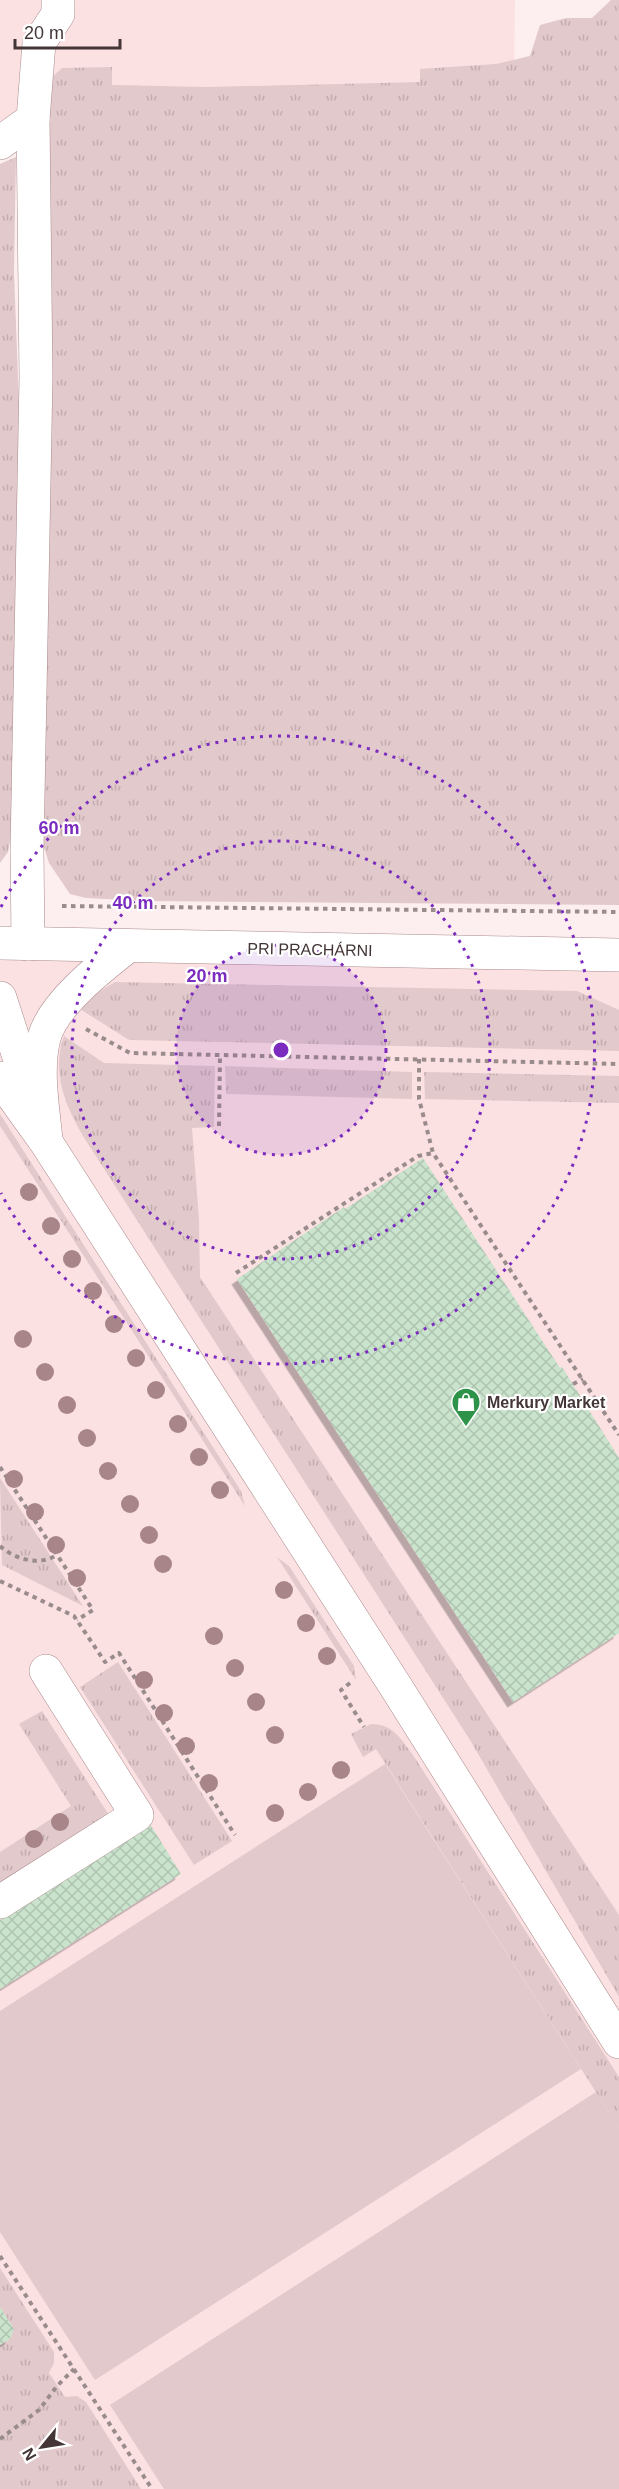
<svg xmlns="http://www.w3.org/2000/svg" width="619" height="2489" viewBox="0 0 619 2489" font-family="Helvetica,sans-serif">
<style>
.built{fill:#fce1e3}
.grass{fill:url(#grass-tufts)}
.garden{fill:#e2c9cb}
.building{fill:url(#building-cross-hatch);filter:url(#shadow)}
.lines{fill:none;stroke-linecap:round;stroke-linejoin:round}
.minor-casing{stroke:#aa898b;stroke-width:34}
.path{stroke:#9a8c8d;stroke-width:4;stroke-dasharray:4.5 4.5;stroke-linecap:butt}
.minor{stroke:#fff;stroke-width:33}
.tree{fill:#a88589}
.ring{fill:none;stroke:#7b2cbf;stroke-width:3;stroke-dasharray:3 6}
.labels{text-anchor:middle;stroke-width:4.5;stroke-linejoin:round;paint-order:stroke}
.street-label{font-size:16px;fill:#443637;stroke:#fff}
.poi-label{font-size:16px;font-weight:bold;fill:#443637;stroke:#fff;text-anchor:start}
.centre{fill:#7b2cbf;stroke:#fff;stroke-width:3}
.ring-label{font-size:18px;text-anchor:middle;font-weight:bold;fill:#7b2cbf;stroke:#fff;stroke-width:4.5;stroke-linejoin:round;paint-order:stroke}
</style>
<defs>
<pattern id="grass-tufts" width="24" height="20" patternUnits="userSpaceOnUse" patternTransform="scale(1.5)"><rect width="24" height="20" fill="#e2c9cb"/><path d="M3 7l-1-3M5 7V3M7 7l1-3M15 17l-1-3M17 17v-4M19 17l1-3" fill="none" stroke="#c3adaf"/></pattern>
<pattern id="building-cross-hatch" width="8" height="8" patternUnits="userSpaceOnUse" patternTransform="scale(1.5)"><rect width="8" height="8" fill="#c9e3cc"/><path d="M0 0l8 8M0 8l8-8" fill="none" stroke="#aec3b0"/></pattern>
<filter id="shadow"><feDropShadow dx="-5.5" dy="5.5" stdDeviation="0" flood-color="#0004"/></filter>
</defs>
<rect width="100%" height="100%" fill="#fdeeef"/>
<g class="built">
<polygon points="0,0 515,0 513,149 0,143"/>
<polygon points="0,943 619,955 619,2489 0,2489"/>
</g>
<g class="grass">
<polygon points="611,0 619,0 619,905 143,901 86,898 70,894 49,863 41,838 44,185 50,79 62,68 112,67 112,85 207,87 420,82 420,69 496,64 530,56 540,25 566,18 592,18"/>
<polygon points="16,157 14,272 22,483 16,808 8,852 0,863 0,164"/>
<polygon points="115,982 577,991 619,1010 619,1051 129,1040 80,1009 92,996"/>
<path d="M 64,1036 L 104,1063 L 215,1066 L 214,1127 L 192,1128 L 199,1220 L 200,1277 L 619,1915 L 619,1997 L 470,1740 L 83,1136 C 65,1105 51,1072 64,1036 Z"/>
<polygon points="225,1066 412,1072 412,1099 226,1094"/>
<polygon points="424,1072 619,1076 619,1103 425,1099"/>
<polygon points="0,1114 241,1491 245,1506 0,1126"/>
<polygon points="0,1478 83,1606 2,1565"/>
<polygon points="277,1557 289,1566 354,1666 356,1680"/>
<polygon points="118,1662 232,1841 194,1865 80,1687"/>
<polygon points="42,1711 109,1815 0,1885 0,1852 71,1806 19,1724"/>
<path d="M 371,1724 C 393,1724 401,1739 413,1755 L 619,2077 L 619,2128 L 376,1749 L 363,1757 L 351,1734 Z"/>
<polygon points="0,2268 54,2352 54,2363 49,2373 65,2397 77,2396 86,2402 141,2489 0,2489 0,2345 10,2339 14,2329 0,2307"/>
</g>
<g class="garden">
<polygon points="385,1764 581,2069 95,2380 0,2232 0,2011"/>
<polygon points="596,2092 619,2128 619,2489 164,2489 110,2405"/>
</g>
<g class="building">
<polygon points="423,1158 560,1368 562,1367 619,1458 619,1633 513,1702 237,1279 344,1207 345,1209"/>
<polygon points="150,1824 181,1874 0,1989 0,1920"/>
<polygon points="0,2307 14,2329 10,2339 0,2345"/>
</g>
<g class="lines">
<g class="minor-casing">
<g id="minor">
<polyline points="0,143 33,119 39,43 58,14 58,0"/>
<polyline points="0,943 619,955"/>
<polyline points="28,944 27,850 36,377 33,119"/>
<polyline points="0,998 32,1097"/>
<polyline points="0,1078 46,1142 396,1687 619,2042"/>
<path d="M 46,1140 C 43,1108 36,1070 44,1038 C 53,1004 101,967 128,946"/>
<polyline points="0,1902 137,1815 46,1671"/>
</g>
</g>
<g class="path">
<polyline points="62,906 619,912"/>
<polyline points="86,1029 130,1053 619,1064"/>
<polyline points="419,1059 419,1099 433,1153 619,1435"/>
<polyline points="219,1126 220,1055"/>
<polyline points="236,1273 418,1156 433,1153"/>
<polyline points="573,1384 583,1379"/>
<polyline points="0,1467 93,1610 77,1620"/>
<path d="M 0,1546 C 16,1560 39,1566 57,1555"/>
<polyline points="0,1581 74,1616 105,1662 119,1653 235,1835"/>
<polyline points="350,1683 341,1690 364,1727"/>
<polyline points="0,2256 152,2489"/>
<polyline points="0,2439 39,2410 57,2386 74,2369"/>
</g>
<use href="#minor" class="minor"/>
</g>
<g class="tree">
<circle cx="29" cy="1192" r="9"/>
<circle cx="51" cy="1226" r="9"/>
<circle cx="72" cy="1259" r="9"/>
<circle cx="93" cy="1291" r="9"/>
<circle cx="114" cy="1324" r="9"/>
<circle cx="23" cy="1339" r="9"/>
<circle cx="136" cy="1358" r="9"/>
<circle cx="45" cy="1372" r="9"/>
<circle cx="156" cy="1390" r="9"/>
<circle cx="67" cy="1405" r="9"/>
<circle cx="178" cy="1424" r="9"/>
<circle cx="87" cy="1438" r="9"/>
<circle cx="199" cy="1457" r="9"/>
<circle cx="108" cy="1471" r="9"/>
<circle cx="14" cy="1479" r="9"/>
<circle cx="220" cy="1490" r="9"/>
<circle cx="130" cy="1504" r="9"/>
<circle cx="35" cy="1512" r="9"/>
<circle cx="149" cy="1535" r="9"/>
<circle cx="56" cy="1545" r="9"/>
<circle cx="163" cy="1564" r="9"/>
<circle cx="77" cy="1578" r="9"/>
<circle cx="284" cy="1590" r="9"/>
<circle cx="306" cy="1623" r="9"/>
<circle cx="214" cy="1636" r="9"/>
<circle cx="327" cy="1656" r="9"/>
<circle cx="235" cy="1668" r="9"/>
<circle cx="144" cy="1680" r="9"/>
<circle cx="256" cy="1702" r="9"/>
<circle cx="164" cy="1713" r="9"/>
<circle cx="275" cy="1735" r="9"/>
<circle cx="186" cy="1746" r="9"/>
<circle cx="341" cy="1770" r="9"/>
<circle cx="209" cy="1783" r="9"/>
<circle cx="308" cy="1792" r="9"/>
<circle cx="275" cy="1813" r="9"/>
<circle cx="60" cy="1822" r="9"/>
<circle cx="34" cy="1839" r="9"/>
</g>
<circle cx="281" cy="1050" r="105" fill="#7b2cbf" fill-opacity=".12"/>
<g class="ring">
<circle cx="281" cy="1050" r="105"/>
<circle cx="281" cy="1050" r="209"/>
<path d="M1 907A314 314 0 1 1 1 1193"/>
</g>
<defs>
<g id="shop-pin" transform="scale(1.5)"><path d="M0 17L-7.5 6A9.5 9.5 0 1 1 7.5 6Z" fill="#2d9349" stroke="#fff"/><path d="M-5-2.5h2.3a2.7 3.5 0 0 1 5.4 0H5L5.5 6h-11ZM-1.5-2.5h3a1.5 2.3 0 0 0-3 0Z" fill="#fff"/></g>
</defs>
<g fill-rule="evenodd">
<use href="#shop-pin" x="466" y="1402"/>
</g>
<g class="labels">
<g class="street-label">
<text transform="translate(310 949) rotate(1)" y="6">PRI PRACHÁRNI</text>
</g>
<g class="poi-label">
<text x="487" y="1408">Merkury Market</text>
</g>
</g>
<circle cx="281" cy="1050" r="9" class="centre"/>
<g class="ring-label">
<text x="59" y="834">60 m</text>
<text x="133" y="909">40 m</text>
<text x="207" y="982">20 m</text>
</g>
<g transform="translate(42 2447) rotate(240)" stroke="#ffffff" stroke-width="4.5" paint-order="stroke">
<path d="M0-4.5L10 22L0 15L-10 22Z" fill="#443637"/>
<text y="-9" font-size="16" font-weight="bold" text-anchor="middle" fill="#443637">N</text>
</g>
<path d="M15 39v9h105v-9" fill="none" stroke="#443637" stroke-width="3"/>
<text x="24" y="39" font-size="18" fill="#443637" stroke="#ffffff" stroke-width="4.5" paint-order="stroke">20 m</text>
</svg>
